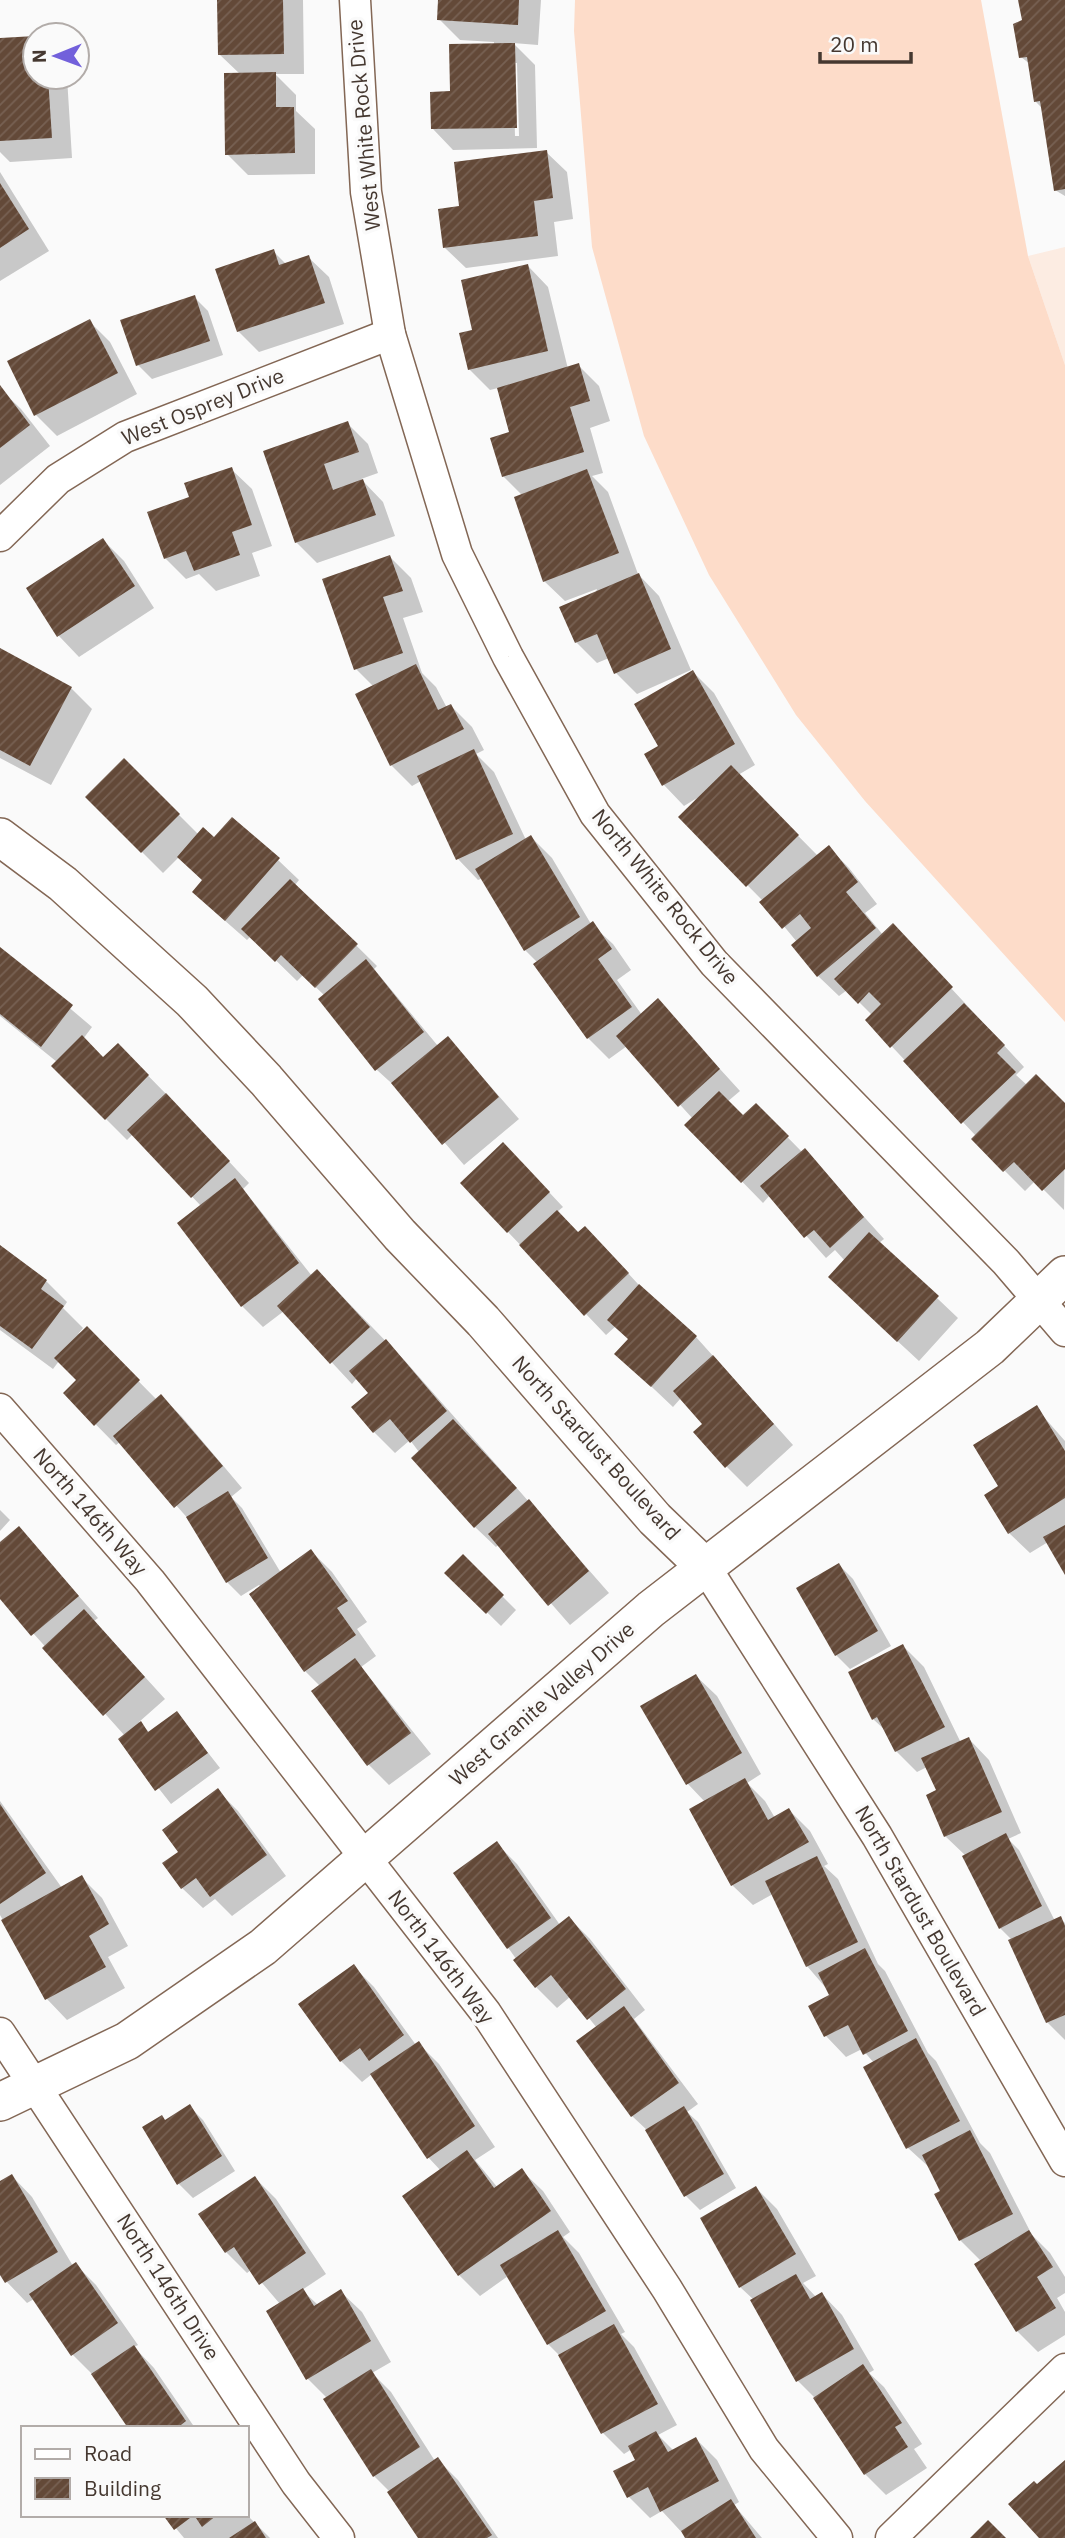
<svg xmlns="http://www.w3.org/2000/svg" width="1065" height="2538" viewBox="0 0 1065 2538" font-family="'IBM Plex Sans',sans-serif">
<style>
.built{fill:#fcece2}
.grass{fill:#fddcc9}
.shadow{fill:#0003;fill-rule:evenodd}
.building{fill:url(#building-hatch)}
.lines{fill:none;stroke-linecap:round;stroke-linejoin:round}
.minor-casing{stroke:#836755;stroke-width:33}
.tertiary-casing{stroke:#836755;stroke-width:40}
.minor{stroke:#fff;stroke-width:30}
.tertiary{stroke:#fff;stroke-width:37}
.labels{text-anchor:middle;stroke-width:7;stroke-linejoin:round;paint-order:stroke}
.street-label{font-size:21px;fill:#453830;stroke:#fafafa}
</style>
<defs>
<pattern id="building-hatch" width="6" height="6" patternUnits="userSpaceOnUse" patternTransform="scale(1.75)"><rect width="6" height="6" fill="#634938"/><path d="M-1 1l2-2M0 6l6-6M5 7l2-2" fill="none" stroke="#776153"/></pattern>
</defs>
<rect width="100%" height="100%" fill="#fafafa"/>
<polygon class="built" points="1065,247 1065,365 1028,256"/>
<polygon class="grass" points="575,0 981,0 1028,256 1065,365 1065,1022 865,801 796,715 709,575 644,436 592,247 574,31"/>
<g class="shadow">
<polygon points="218,0 303,0 304,74 275,74 296,95 296,111 315,129 315,174 248,175 227,154 240,74 219,54"/>
<path d="M 440,0 L 541,0 L 538,45 L 513,43 L 535,65 L 537,148 L 453,150 L 433,129 L 452,93 L 494,45 L 494,42 L 460,40 L 439,19 ZM 513,63 L 517,63 L 519,136 L 515,136 Z"/>
<polygon points="1020,0 1065,0 1065,196 1055,190 1043,109 1036,102 1030,64 1021,57 1023,21"/>
<polygon points="35,37 35,77 67,77 72,158 10,162 0,152 0,39"/>
<polygon points="546,152 567,172 573,219 554,222 558,256 466,268 445,248 461,208"/>
<polygon points="0,172 49,251 0,281"/>
<polygon points="273,251 286,264 308,257 329,277 344,324 259,352 238,331"/>
<polygon points="528,266 548,287 568,369 578,365 599,386 610,421 590,428 603,473 592,476 608,492 638,574 659,596 691,670 637,694 616,673 609,658 597,663 576,642 597,589 565,601 544,581 523,496 503,476 512,433 498,388 490,390 469,369 474,331"/>
<polygon points="194,297 208,311 223,355 152,379 138,365"/>
<polygon points="89,321 110,342 137,394 57,436 36,415"/>
<polygon points="0,389 21,409 50,446 0,485"/>
<polygon points="347,423 368,444 378,473 361,479 383,502 395,536 317,563 296,542 265,452"/>
<polygon points="231,469 252,489 272,546 252,553 260,576 216,591 199,574 186,579 165,558 191,498"/>
<polygon points="103,540 124,561 154,608 79,657 59,636 28,589"/>
<polygon points="390,557 411,578 423,612 403,618 422,673 436,687 447,708 451,706 472,727 484,750 476,754 494,772 526,840 531,837 552,858 591,924 613,944 631,970 617,980 642,1015 658,1001 740,1091 727,1102 743,1118 756,1105 802,1152 804,1150 884,1239 879,1243 958,1318 919,1361 851,1298 845,1261 835,1250 826,1258 770,1195 763,1203 687,1125 693,1119 627,1046 609,1059 588,1038 538,963 525,950 483,878 478,880 458,859 421,781 412,786 391,765 374,687 356,669"/>
<polygon points="0,650 71,688 92,709 51,785 0,758"/>
<polygon points="693,672 714,693 755,765 738,775 818,856 828,847 849,868 877,904 865,913 883,935 913,947 1024,1067 1016,1075 1027,1085 1065,1105 1064,1210 1035,1181 1025,1191 973,1139 976,1136 867,1020 872,1015 847,990 839,996 818,976 797,942 763,901 680,817 697,798 684,806 664,785 646,755 661,747"/>
<polygon points="124,760 199,835 214,840 233,819 278,860 299,880 295,885 377,966 374,969 438,1046 448,1038 519,1119 464,1165 399,1090 377,1070 320,999 324,995 303,975 297,981 251,936 247,940 215,912 203,881 179,857 163,873 87,797"/>
<polygon points="0,949 92,1027 83,1039 103,1059 118,1045 169,1097 249,1183 243,1189 312,1276 338,1292 406,1362 609,1593 570,1625 499,1544 496,1547 475,1527 410,1440 395,1453 374,1432 354,1407 370,1393 357,1378 352,1384 284,1311 263,1327 242,1306 179,1223 201,1206 133,1134 127,1140 53,1066 57,1062 0,1016"/>
<polygon points="517,1158 563,1207 557,1212 579,1234 606,1249 648,1295 696,1337 793,1445 747,1487 726,1466 704,1424 681,1398 673,1407 617,1354 630,1340 616,1326 606,1335 508,1232"/>
<polygon points="0,1247 46,1281 67,1302 63,1308 83,1328 78,1334 87,1329 157,1400 161,1396 182,1417 242,1488 231,1497 242,1508 281,1573 311,1551 332,1572 367,1622 357,1629 376,1656 361,1667 431,1754 389,1785 368,1764 320,1686 305,1671 251,1594 261,1587 259,1585 241,1596 227,1582 191,1522 120,1442 116,1445 65,1393 78,1380 59,1361 53,1369 0,1330"/>
<polygon points="1036,1408 1065,1441 1065,1572 1048,1542 1030,1553 1009,1533 1000,1486"/>
<polygon points="0,1510 10,1520 0,1531"/>
<polygon points="19,1528 98,1618 94,1621 165,1699 139,1722 150,1733 177,1713 220,1768 171,1804 120,1739 125,1736 0,1596 0,1544"/>
<polygon points="463,1557 516,1610 501,1626 447,1573"/>
<polygon points="839,1565 853,1579 891,1646 850,1669 836,1655"/>
<polygon points="903,1646 924,1667 961,1743 969,1739 989,1760 1021,1833 1008,1839 1019,1850 1055,1921 1060,1918 1065,1923 1065,2040 1047,2022 1012,1940 1000,1928 966,1856 945,1836 938,1791 927,1767 917,1772 896,1751 887,1732 873,1719"/>
<polygon points="696,1676 717,1696 761,1774 747,1783 765,1801 775,1818 789,1810 810,1831 828,1864 824,1866 838,1879 878,1964 885,1971 928,2053 936,2061 980,2143 990,2153 1032,2235 1050,2253 1065,2277 1065,2293 1057,2298 1065,2312 1065,2335 1038,2352 1017,2331 981,2261 960,2240 930,2168 908,2148 865,2068 874,2063 862,2049 846,2057 826,2036 810,2006 832,1995 807,1966 773,1894 753,1905 732,1885 705,1802 688,1784 643,1706"/>
<polygon points="217,1790 238,1811 286,1876 232,1916 215,1899 203,1908 182,1888 181,1852"/>
<polygon points="0,1801 62,1888 81,1877 102,1898 128,1946 108,1957 125,1988 67,2020 47,1999 0,1915"/>
<polygon points="496,1843 517,1864 560,1925 569,1918 590,1939 645,2010 634,2019 698,2104 687,2112 698,2122 736,2188 700,2210 686,2196 648,2131 632,2116 597,2028 571,1996 557,2008 536,1987 455,1873"/>
<polygon points="353,1966 374,1987 416,2045 418,2043 439,2064 495,2147 475,2160 498,2188 522,2171 543,2191 570,2232 563,2237 579,2253 625,2332 621,2334 634,2347 677,2425 658,2435 674,2451 696,2439 717,2460 739,2502 734,2505 762,2538 687,2538 662,2511 650,2518 629,2497 638,2461 632,2449 624,2454 603,2433 561,2357 548,2344 508,2276 480,2296 459,2275 441,2171 428,2157 372,2074 362,2082 341,2061"/>
<polygon points="189,2106 203,2120 235,2171 193,2198 179,2184 144,2128 166,2121"/>
<polygon points="12,2176 32,2197 73,2266 75,2264 96,2285 138,2345 134,2347 154,2368 195,2428 130,2428 93,2375 73,2355 34,2299 27,2303 7,2282 0,2271 0,2183"/>
<polygon points="255,2178 276,2199 326,2274 302,2290 318,2305 341,2292 362,2312 391,2362 372,2373 391,2392 435,2461 437,2459 458,2480 498,2538 420,2538 390,2492 374,2476 327,2398 308,2379 280,2304 251,2270 247,2273 226,2252"/>
<polygon points="756,2188 777,2209 816,2276 803,2283 816,2297 822,2294 842,2315 874,2370 869,2373 884,2387 922,2444 914,2449 927,2468 886,2495 865,2474 815,2398 798,2381 754,2300 740,2287"/>
<polygon points="165,2515 247,2515 270,2538 184,2538"/>
</g>
<g class="building">
<polygon points="217,0 283,0 284,54 218,55"/>
<polygon points="438,0 519,0 518,25 437,20"/>
<polygon points="1018,0 1065,0 1065,189 1054,191 1040,101 1034,102 1027,57 1019,58 1013,24 1022,20"/>
<polygon points="35,36 35,77 48,77 52,138 0,141 0,38"/>
<polygon points="515,43 517,128 431,129 430,92 450,91 449,44"/>
<polygon points="276,72 276,107 294,107 295,153 225,155 224,73"/>
<polygon points="547,150 553,198 534,201 538,236 443,248 438,209 459,206 454,162"/>
<polygon points="0,183 29,229 0,248"/>
<polygon points="274,249 279,265 309,255 325,303 237,332 215,269"/>
<polygon points="528,264 548,351 468,370 459,333 472,330 461,280"/>
<polygon points="195,295 210,341 136,366 120,320"/>
<polygon points="90,319 118,373 34,416 7,361"/>
<polygon points="579,363 590,401 570,407 584,452 502,477 490,438 509,432 497,388"/>
<polygon points="0,385 30,425 0,448"/>
<polygon points="348,421 359,452 324,464 333,490 363,479 376,515 295,543 263,451"/>
<polygon points="232,467 252,525 232,532 240,555 194,571 186,551 164,559 147,512 189,497 184,483"/>
<polygon points="587,469 619,553 543,582 514,497"/>
<polygon points="103,538 135,586 57,637 26,588"/>
<polygon points="390,555 403,591 383,597 403,653 354,670 322,579"/>
<polygon points="639,573 671,649 614,674 597,634 575,643 559,607"/>
<polygon points="0,648 72,687 30,766 0,750"/>
<polygon points="416,664 438,710 451,704 464,729 390,766 355,694"/>
<polygon points="693,670 735,744 662,786 644,754 658,746 634,704"/>
<polygon points="474,749 513,834 456,860 417,776"/>
<polygon points="124,758 180,814 141,853 85,797"/>
<polygon points="731,765 799,835 746,887 678,817"/>
<polygon points="232,817 280,858 225,921 192,892 202,880 177,857 203,827 214,837"/>
<polygon points="531,835 580,917 524,951 475,869"/>
<polygon points="829,845 858,882 846,892 876,928 817,977 791,945 811,928 800,914 782,929 759,902"/>
<polygon points="290,879 358,944 315,988 281,955 275,962 241,929"/>
<polygon points="593,921 612,949 598,959 632,1007 587,1039 533,964"/>
<polygon points="893,923 953,987 890,1048 865,1020 881,1004 869,992 858,1004 834,979"/>
<polygon points="0,947 73,1005 41,1047 0,1014"/>
<polygon points="366,959 424,1032 375,1071 318,999"/>
<polygon points="658,998 720,1069 678,1107 616,1036"/>
<polygon points="964,1003 1005,1045 997,1053 1016,1072 961,1124 903,1061"/>
<polygon points="82,1035 103,1057 118,1043 149,1075 105,1120 51,1066"/>
<polygon points="448,1036 499,1097 442,1145 391,1083"/>
<polygon points="1036,1074 1065,1103 1065,1169 1042,1191 1014,1162 1003,1172 971,1139"/>
<polygon points="719,1091 743,1115 756,1103 789,1136 741,1183 684,1125"/>
<polygon points="166,1093 230,1161 191,1198 127,1130"/>
<polygon points="503,1142 550,1192 507,1233 460,1183"/>
<polygon points="805,1148 864,1217 830,1248 814,1230 804,1238 760,1186"/>
<polygon points="235,1178 299,1263 241,1307 177,1223"/>
<polygon points="557,1210 578,1232 585,1226 629,1273 584,1316 519,1245"/>
<polygon points="869,1232 939,1296 897,1342 828,1277"/>
<polygon points="0,1245 47,1280 41,1289 64,1306 32,1349 0,1326"/>
<polygon points="317,1269 370,1327 330,1364 277,1306"/>
<polygon points="639,1284 697,1336 651,1387 614,1354 628,1339 607,1320"/>
<polygon points="87,1326 140,1380 94,1426 63,1393 76,1380 54,1358"/>
<polygon points="386,1339 447,1411 410,1443 390,1419 373,1433 351,1407 368,1393 349,1371"/>
<polygon points="713,1355 774,1424 725,1468 693,1432 702,1424 673,1391"/>
<polygon points="161,1394 223,1466 174,1508 113,1436"/>
<polygon points="1037,1405 1065,1451 1065,1498 1008,1534 984,1495 998,1486 973,1445"/>
<polygon points="453,1419 517,1488 474,1528 411,1458"/>
<polygon points="228,1491 268,1558 226,1583 186,1517"/>
<polygon points="529,1499 589,1571 548,1606 488,1534"/>
<polygon points="1065,1525 1065,1575 1043,1537"/>
<polygon points="19,1526 79,1596 31,1636 0,1599 0,1542"/>
<polygon points="311,1549 348,1601 337,1608 356,1635 304,1672 249,1594"/>
<polygon points="463,1554 504,1595 486,1614 444,1573"/>
<polygon points="839,1563 878,1631 835,1656 796,1588"/>
<polygon points="84,1609 145,1677 103,1716 42,1648"/>
<polygon points="903,1644 945,1727 895,1752 877,1717 872,1720 848,1672"/>
<polygon points="355,1658 411,1733 367,1766 311,1691"/>
<polygon points="696,1674 742,1753 686,1785 640,1706"/>
<polygon points="177,1711 208,1753 155,1791 118,1739 141,1721 148,1732"/>
<polygon points="969,1737 1002,1812 944,1837 926,1795 936,1790 921,1758"/>
<polygon points="745,1778 768,1820 789,1808 809,1842 731,1886 689,1809"/>
<polygon points="218,1788 267,1855 210,1897 196,1878 181,1889 162,1863 178,1852 162,1830"/>
<polygon points="0,1804 46,1873 0,1904"/>
<polygon points="1006,1833 1042,1906 999,1929 962,1856"/>
<polygon points="497,1841 551,1918 507,1949 453,1873"/>
<polygon points="817,1856 858,1942 806,1967 765,1881"/>
<polygon points="82,1875 109,1924 89,1936 106,1967 45,2000 1,1920"/>
<polygon points="569,1916 626,1989 587,2020 551,1975 535,1988 513,1960"/>
<polygon points="1061,1916 1065,1926 1065,2015 1046,2023 1008,1940"/>
<polygon points="865,1948 908,2031 863,2055 848,2025 824,2037 808,2006 829,1995 818,1973"/>
<polygon points="354,1964 404,2035 369,2061 360,2048 340,2062 298,2004"/>
<polygon points="624,2006 679,2083 631,2117 576,2041"/>
<polygon points="916,2038 960,2121 906,2149 863,2067"/>
<polygon points="419,2041 475,2126 427,2159 370,2074"/>
<polygon points="190,2104 222,2156 177,2185 142,2127 162,2115 165,2120"/>
<polygon points="684,2106 724,2174 684,2197 645,2130"/>
<polygon points="970,2130 1013,2214 959,2241 934,2194 940,2191 922,2155"/>
<polygon points="467,2150 494,2188 522,2168 551,2211 458,2276 402,2196"/>
<polygon points="12,2174 58,2252 5,2283 0,2275 0,2181"/>
<polygon points="255,2176 306,2253 259,2285 234,2247 225,2253 198,2214"/>
<polygon points="756,2186 796,2254 739,2288 700,2218"/>
<polygon points="558,2230 606,2311 547,2345 500,2265"/>
<polygon points="1029,2230 1053,2267 1037,2277 1056,2308 1016,2332 974,2264"/>
<polygon points="76,2262 118,2323 71,2356 29,2294"/>
<polygon points="796,2274 810,2299 822,2292 854,2349 796,2382 750,2300"/>
<polygon points="303,2288 314,2306 341,2289 371,2341 306,2380 266,2311"/>
<polygon points="614,2324 658,2404 601,2434 558,2355"/>
<polygon points="134,2345 186,2421 177,2428 128,2428 91,2374"/>
<polygon points="863,2364 902,2423 895,2427 908,2447 864,2475 813,2398"/>
<polygon points="371,2369 420,2447 373,2477 323,2399"/>
<polygon points="656,2431 668,2452 696,2437 719,2481 660,2512 648,2487 627,2498 613,2471 635,2460 628,2446"/>
<polygon points="438,2457 492,2535 487,2538 418,2538 387,2492"/>
<polygon points="1065,2460 1065,2538 1039,2538 1008,2504 1034,2481 1037,2484"/>
<polygon points="731,2499 756,2538 685,2538 681,2531"/>
<polygon points="163,2515 217,2515 202,2527 194,2515 174,2530"/>
<polygon points="988,2520 1006,2538 970,2538"/>
<polygon points="255,2521 266,2538 229,2538"/>
</g>
<g class="lines">
<g class="minor-casing">
<g id="minor">
<polyline points="355,0 366,192 390,334 457,554 508,657 595,814 714,963 1006,1262 1065,1331"/>
<polyline points="0,536 58,479 125,437 390,334"/>
<polyline points="0,1409 150,1581 486,2013 667,2289 764,2449 837,2538"/>
<polyline points="706,1568 877,1836 1065,2161"/>
<polyline points="0,2033 296,2483 339,2538"/>
<polyline points="891,2538 1065,2369"/>
</g>
</g>
<g class="tertiary-casing">
<g id="tertiary">
<polyline points="0,837 63,884 192,1001 266,1080 400,1235 483,1321 655,1519 706,1568"/>
<polyline points="0,2102 127,2041 263,1947 651,1609 990,1347 1065,1275"/>
</g>
</g>
<use href="#minor" class="minor"/>
<use href="#tertiary" class="tertiary"/>
</g>
<g class="labels">
<g class="street-label">
<text transform="translate(364 125) rotate(-95)" y="7">West White Rock Drive</text>
<text transform="translate(203 407) rotate(-22)" y="7">West Osprey Drive</text>
<text transform="translate(665 897) rotate(51)" y="7">North White Rock Drive</text>
<text transform="translate(596 1448) rotate(48)" y="7">North Stardust Boulevard</text>
<text transform="translate(90 1512) rotate(49)" y="7">North 146th Way</text>
<text transform="translate(542 1704) rotate(-41)" y="7">West Granite Valley Drive</text>
<text transform="translate(920 1911) rotate(60)" y="7">North Stardust Boulevard</text>
<text transform="translate(441 1957) rotate(53)" y="7">North 146th Way</text>
<text transform="translate(168 2287) rotate(57)" y="7">North 146th Drive</text>
</g>
</g>
<rect x="21" y="2426" width="228" height="91" fill="#fafafa" stroke="#b2aca9" stroke-width="2"/>
<rect x="35" y="2449" width="35" height="10" fill="#ffffff" stroke="#b2aca9" stroke-width="2"/>
<text x="84" y="2461" font-size="21" fill="#453830">Road</text>
<rect x="35" y="2478" width="35" height="21" fill="url(#building-hatch)" stroke="#b2aca9" stroke-width="2"/>
<text x="84" y="2496" font-size="21" fill="#453830">Building</text>
<g transform="translate(56 56) rotate(269)"><circle r="33" fill="#fafafa" stroke="#b2aca9" stroke-width="2"/>
<path d="M0-5L12 26L0 18L-12 26Z" fill="#7260db"/>
<text y="-10" font-size="19" font-weight="bold" text-anchor="middle" fill="#453830">N</text>
</g>
<path d="M820 52v10h91v-10" fill="none" stroke="#453830" stroke-width="3.5"/>
<text x="830" y="52" font-size="21" fill="#453830" stroke="#fafafa" stroke-width="5" paint-order="stroke">20 m</text>
</svg>
